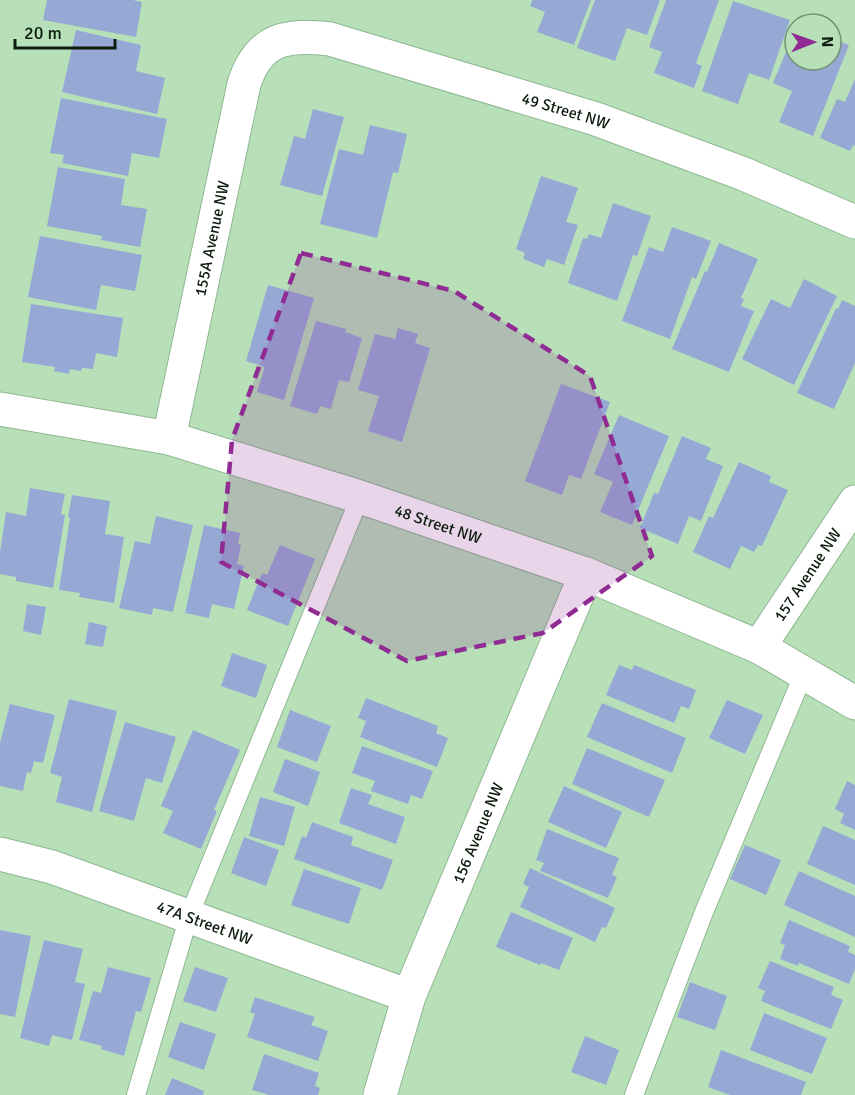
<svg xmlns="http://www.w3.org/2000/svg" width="855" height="1095" viewBox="0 0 855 1095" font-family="Signika,sans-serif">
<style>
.building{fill:#96a9d5}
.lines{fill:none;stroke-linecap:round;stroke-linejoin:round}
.service-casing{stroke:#8fb792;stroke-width:20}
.minor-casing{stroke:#8fb792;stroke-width:35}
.service{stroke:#fff;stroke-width:18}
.minor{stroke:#fff;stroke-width:33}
.marked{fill:#8f2b92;fill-opacity:0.2;stroke:#8f2b92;stroke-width:4.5;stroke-dasharray:12 8;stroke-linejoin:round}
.labels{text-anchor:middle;stroke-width:4.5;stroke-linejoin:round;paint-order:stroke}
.street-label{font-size:16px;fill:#0d1c0e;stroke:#b7e0b9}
</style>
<rect width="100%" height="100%" fill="#b7e0b9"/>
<g class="building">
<polygon points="47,0 133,0 142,2 136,37 43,20"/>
<polygon points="532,0 591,0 574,45 537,32 545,12 530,6"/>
<polygon points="595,0 660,0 647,35 627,28 615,61 577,48"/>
<polygon points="666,0 719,0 696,63 702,66 694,88 654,73 662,52 649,47"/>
<polygon points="733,1 790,20 769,80 749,73 738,104 702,91"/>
<polygon points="76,30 141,45 136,71 165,78 157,114 62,92"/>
<polygon points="795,30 795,60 831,60 831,38 849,45 813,136 779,122 792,91 773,83"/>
<polygon points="855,79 855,146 853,145 850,151 820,138 837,99 845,102"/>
<polygon points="61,98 167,119 159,158 132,153 128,176 62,163 64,155 50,153"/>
<polygon points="313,109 344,117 322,196 280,185 294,136 305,139"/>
<polygon points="370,125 407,134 398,173 393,172 377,238 320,224 339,149 363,155"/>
<polygon points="58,167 125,179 121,205 147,209 140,247 101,240 102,236 47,226"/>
<polygon points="541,176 578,188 566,222 578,225 564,265 547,259 544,267 523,259 525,253 516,249"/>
<polygon points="613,203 651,216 637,256 633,255 617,301 568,283 583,238 587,239 589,234 601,238"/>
<polygon points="672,227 711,241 696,279 692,277 670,339 622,321 649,247 663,252"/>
<polygon points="40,236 142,255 135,291 101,285 96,310 28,297"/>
<polygon points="719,243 758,259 741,298 744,299 741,306 754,311 729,372 672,349 705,271 707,272"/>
<polygon points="804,279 837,296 794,385 742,359 771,299 790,308"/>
<polygon points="268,285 314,298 284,400 257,392 265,367 246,361"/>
<polygon points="842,300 855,306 855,363 834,409 797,393 836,308 838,309"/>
<polygon points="31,304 123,318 117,357 96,353 93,369 82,368 81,371 70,369 69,374 54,371 55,367 22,362"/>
<polygon points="316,321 346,329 345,332 362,338 349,382 339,380 331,409 320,406 317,414 290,406"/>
<polygon points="398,328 418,334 415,343 430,348 402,442 368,431 379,396 358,390 375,334 395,339"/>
<polygon points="561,384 610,402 581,479 569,475 562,495 525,481"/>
<polygon points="619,415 669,436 632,525 600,512 613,482 594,474"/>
<polygon points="682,436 711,448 706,459 723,466 701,521 689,516 678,544 640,528 654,493 658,494"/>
<polygon points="739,462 771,476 769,482 788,490 762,546 758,545 754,552 741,546 730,569 693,552 709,516 713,518"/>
<polygon points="30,488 65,494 61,514 65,515 53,588 16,581 16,577 0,574 0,552 6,512 26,516"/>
<polygon points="72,495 110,501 105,534 124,537 114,603 79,597 80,593 59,590 70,518 68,517"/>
<polygon points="156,516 193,525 173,612 153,608 152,615 119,608 135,541 150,544"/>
<polygon points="204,525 240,533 238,544 241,545 237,564 244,566 234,609 212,604 209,618 185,613"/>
<polygon points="280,545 315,559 288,626 247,610 262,573 267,575"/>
<polygon points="27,604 46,607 41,635 23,631"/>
<polygon points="89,622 107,626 103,647 85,644"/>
<polygon points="232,653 267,665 256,698 221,686"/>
<polygon points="619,665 632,670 634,665 696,690 689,709 681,706 674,723 606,695"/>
<polygon points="366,698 438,726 436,733 448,738 437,767 360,737 366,721 358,718"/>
<polygon points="69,699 117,711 92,812 56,802 62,777 50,773"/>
<polygon points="727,700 763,715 745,754 709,738"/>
<polygon points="602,703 686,738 672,773 587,737"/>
<polygon points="10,704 55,715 43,763 34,761 31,773 27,772 23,791 0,786 0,743"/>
<polygon points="290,710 331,726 317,762 277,747"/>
<polygon points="125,722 176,737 162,783 146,778 134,821 99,811"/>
<polygon points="193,730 240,750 214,810 217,811 201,849 163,833 173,811 161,806"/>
<polygon points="362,746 433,771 422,799 411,795 408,804 371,791 375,781 352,773"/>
<polygon points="587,748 665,780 649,817 572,784"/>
<polygon points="285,759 320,772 308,806 273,792"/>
<polygon points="847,781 855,785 855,830 840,823 844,814 835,809"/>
<polygon points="564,786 622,812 606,848 548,822"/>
<polygon points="351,788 372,795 368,804 405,817 396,844 339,823"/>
<polygon points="260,797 295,807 284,846 249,836"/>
<polygon points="312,822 353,837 351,845 393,860 382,890 294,859 302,836 306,838"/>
<polygon points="823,826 855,840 855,885 807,864"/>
<polygon points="547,829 619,858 612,875 617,877 608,898 540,871 544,863 536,860"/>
<polygon points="244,837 279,850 266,886 231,873"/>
<polygon points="745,845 781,860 766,895 730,879"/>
<polygon points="530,868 615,908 606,928 602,927 595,942 520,907 529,887 523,884"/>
<polygon points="304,869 361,888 349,924 291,905"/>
<polygon points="799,871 855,896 855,937 784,905"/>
<polygon points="511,912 573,938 559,970 541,963 540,965 496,947"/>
<polygon points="789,920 850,946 848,952 855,955 855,969 849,984 799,963 798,966 780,959 785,945 780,943"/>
<polygon points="0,930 31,936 15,1017 0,1014"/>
<polygon points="44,940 83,949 75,982 85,984 72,1040 52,1035 49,1046 20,1038"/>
<polygon points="770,961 834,987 831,995 843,1000 831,1029 761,1001 765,991 758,988"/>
<polygon points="108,967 151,978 141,1012 136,1011 124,1056 101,1049 102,1046 79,1040 93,991 101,993"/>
<polygon points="195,967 228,978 216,1012 183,1001"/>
<polygon points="690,982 727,996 715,1030 677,1017"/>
<polygon points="255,997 315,1017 311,1025 328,1031 318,1061 247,1037 255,1014 250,1012"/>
<polygon points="764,1013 827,1038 812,1074 750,1050"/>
<polygon points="180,1022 216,1034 204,1070 168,1057"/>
<polygon points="585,1036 619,1050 606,1085 571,1072"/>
<polygon points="721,1050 806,1082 801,1095 730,1095 708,1087"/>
<polygon points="264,1054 319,1073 315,1086 320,1088 318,1095 269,1095 252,1090"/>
<polygon points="172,1078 204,1091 203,1095 165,1095"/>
</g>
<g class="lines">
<g class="service-casing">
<g id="service">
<polyline points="136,1095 189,916 360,497"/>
<polyline points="634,1095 704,912 804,673"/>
</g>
</g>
<g class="minor-casing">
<g id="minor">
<path id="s1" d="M 0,409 L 169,438 L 360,497 L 586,574 L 759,647 L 855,703"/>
<path id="s2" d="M 169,438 L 244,84 C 259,38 286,34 330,39 L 596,119 L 744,174 L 855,222"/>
<path id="s3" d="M 759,647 L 855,502"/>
<path id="s4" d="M 0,854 L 52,867 L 409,996"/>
<path id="s5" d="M 380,1095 L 409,996 L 586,574"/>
</g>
</g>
<use href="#service" class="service"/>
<use href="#minor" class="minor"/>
</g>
<path class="marked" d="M 301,253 L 454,291 L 590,376 L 652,556 L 543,633 L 407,661 L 221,562 L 232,440 Z"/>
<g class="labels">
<g class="street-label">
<text dy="6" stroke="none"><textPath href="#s2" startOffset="717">49 Street NW</textPath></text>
<text dy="6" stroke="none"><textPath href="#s2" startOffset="204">155A Avenue NW</textPath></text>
<text dy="6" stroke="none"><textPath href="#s1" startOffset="454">48 Street NW</textPath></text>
<text dy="6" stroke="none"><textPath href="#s3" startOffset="87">157 Avenue NW</textPath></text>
<text dy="6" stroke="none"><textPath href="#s5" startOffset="280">156 Avenue NW</textPath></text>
<text dy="6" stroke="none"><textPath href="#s4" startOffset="216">47A Street NW</textPath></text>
</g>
</g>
<g transform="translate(813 42) rotate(89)"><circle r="28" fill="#b7e0b9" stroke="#739275" stroke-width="1.5"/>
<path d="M0-4.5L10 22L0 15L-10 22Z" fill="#8f2b92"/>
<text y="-9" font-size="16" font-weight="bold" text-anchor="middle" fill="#0d1c0e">N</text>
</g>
<path d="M15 39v9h100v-9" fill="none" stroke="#0d1c0e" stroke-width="3"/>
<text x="24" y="39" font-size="18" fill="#0d1c0e" stroke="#b7e0b9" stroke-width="4.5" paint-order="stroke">20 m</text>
</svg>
